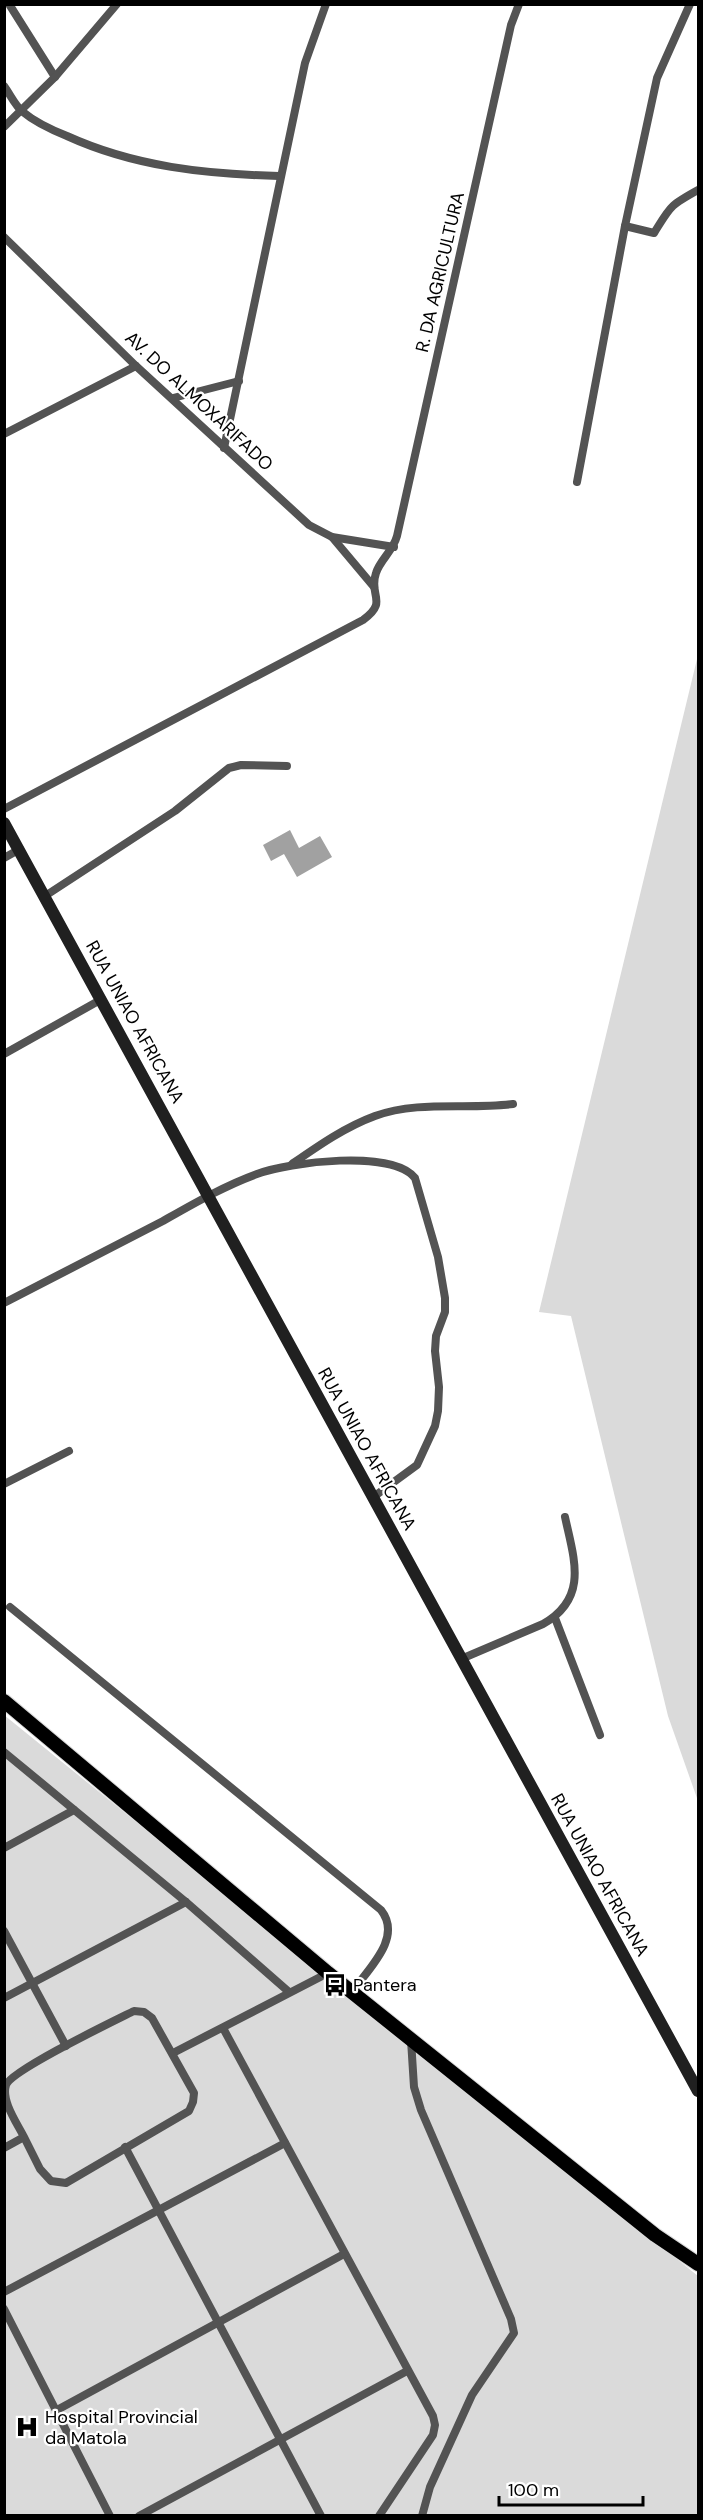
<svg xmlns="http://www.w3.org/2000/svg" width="703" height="2520" viewBox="0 0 703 2520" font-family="'DM Sans',sans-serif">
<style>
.green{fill:#dadada}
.water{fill:#a1a1a1}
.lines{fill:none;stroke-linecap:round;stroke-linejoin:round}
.primary-casing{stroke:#dbdbdb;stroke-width:16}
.minor{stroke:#535353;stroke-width:8}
.secondary{stroke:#202020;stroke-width:12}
.primary{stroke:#000;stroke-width:14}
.labels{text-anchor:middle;stroke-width:4.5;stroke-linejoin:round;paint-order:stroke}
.street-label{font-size:18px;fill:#000;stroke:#fff}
.poi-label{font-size:18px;fill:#000;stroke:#fff;text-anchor:start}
</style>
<rect width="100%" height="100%" fill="#fff"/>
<g class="green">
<polygon points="698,655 698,1801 668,1716 571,1316 539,1312"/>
<polygon points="4,1715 698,2276 698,2515 5,2515"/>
</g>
<polygon class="water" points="290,830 299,848 320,836 332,857 297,877 284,854 271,861 263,845"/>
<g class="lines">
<g class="primary-casing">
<polyline id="primary" points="4,1701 328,1973 655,2235 698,2264"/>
</g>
<g class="minor">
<polyline points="9,4 55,77"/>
<path d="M 4,86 C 10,94 15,106 23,112 C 36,123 52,130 67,136 C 135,167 206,174 279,176"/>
<polyline points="4,127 55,77 117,4"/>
<path d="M 625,226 L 654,233 C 671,206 669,206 698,190"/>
<polyline points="4,237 136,366 309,525 332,537 394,547"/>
<polyline points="173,398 239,381"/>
<polyline points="4,434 136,366"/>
<polyline points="224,448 305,63 326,4"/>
<polyline points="577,482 625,226 657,78 690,4"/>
<polyline points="332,537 374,587"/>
<path d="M 4,809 L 363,620 C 389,601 368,596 376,573 C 380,560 393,551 397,536 L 511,25 L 519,4"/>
<polyline points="4,858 20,849"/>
<polyline points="45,896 175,811 229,768 241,765 287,766"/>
<polyline points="4,1054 102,999"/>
<path d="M 292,1164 C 318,1146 345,1127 375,1116 C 419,1100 468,1110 513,1104"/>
<path d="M 4,1303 C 57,1276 110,1248 163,1221 C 193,1204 224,1186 257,1174 C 289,1162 393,1149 415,1178 L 438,1257 L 445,1298 L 445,1312 L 436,1336 L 435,1351 L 439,1387 L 438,1411 L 435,1426 L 417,1465 L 372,1498"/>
<polyline points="4,1484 69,1451"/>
<path d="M 10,1607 L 381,1910 C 403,1938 368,1969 352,1992"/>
<polyline points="555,1618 600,1735"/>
<path d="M 461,1659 L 543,1624 C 589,1598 574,1559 565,1517"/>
<polyline points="4,1752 186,1902 289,1992"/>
<polyline points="4,1848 74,1810"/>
<polyline points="4,1931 66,2046"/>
<polyline points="4,1998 186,1902"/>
<polyline points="223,2028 433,2416 435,2425 433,2435 379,2516"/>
<polyline points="411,2040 414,2087 421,2110 511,2319 514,2333 472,2395 430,2487 422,2516"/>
<polyline points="173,2053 328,1973"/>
<polyline points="125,2147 321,2516"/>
<path d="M 4,2148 L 24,2137 L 40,2169 L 51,2181 L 66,2183 L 189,2111 L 193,2102 L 194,2093 L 152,2018 L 144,2012 L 134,2011 C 114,2021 12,2070 6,2085 C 1,2101 17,2123 24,2137"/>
<polyline points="4,2292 285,2143"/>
<polyline points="4,2309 110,2516"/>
<polyline points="57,2410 344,2254"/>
<polyline points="139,2516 407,2371"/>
</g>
<polyline class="secondary" points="4,823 698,2091"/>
<use href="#primary" class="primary"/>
</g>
<defs>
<g id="bus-bare" transform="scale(1.8)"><path d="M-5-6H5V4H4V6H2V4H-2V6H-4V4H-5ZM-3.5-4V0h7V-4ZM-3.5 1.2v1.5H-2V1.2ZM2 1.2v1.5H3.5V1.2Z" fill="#000" stroke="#fff" stroke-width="2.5" paint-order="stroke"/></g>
<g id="hospital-bare" transform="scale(1.8)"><path d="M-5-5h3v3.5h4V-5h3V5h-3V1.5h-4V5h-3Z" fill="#000" stroke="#fff" stroke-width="2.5" paint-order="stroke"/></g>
</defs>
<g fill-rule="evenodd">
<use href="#bus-bare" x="335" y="1985"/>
<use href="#hospital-bare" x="27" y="2427"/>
</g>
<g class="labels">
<g class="street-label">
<text transform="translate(440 272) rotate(-77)" y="6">R. DA AGRICULTURA</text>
<text transform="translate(199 401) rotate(43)" y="6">AV. DO ALMOXARIFADO</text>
<text transform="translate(135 1022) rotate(61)" y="6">RUA UNIAO AFRICANA</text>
<text transform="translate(367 1449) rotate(61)" y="6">RUA UNIAO AFRICANA</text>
<text transform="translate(600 1875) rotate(61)" y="6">RUA UNIAO AFRICANA</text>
</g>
<g class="poi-label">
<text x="353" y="1991">Pantera</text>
<text x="45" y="2423">Hospital Provincial<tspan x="45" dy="21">da Matola</tspan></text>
</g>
</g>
<rect width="703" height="2520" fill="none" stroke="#000000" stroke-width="12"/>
<path d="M499 2496v9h144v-9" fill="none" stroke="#000000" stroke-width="3"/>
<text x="508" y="2496" font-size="18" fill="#000000" stroke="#ffffff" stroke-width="4.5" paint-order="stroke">100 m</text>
</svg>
